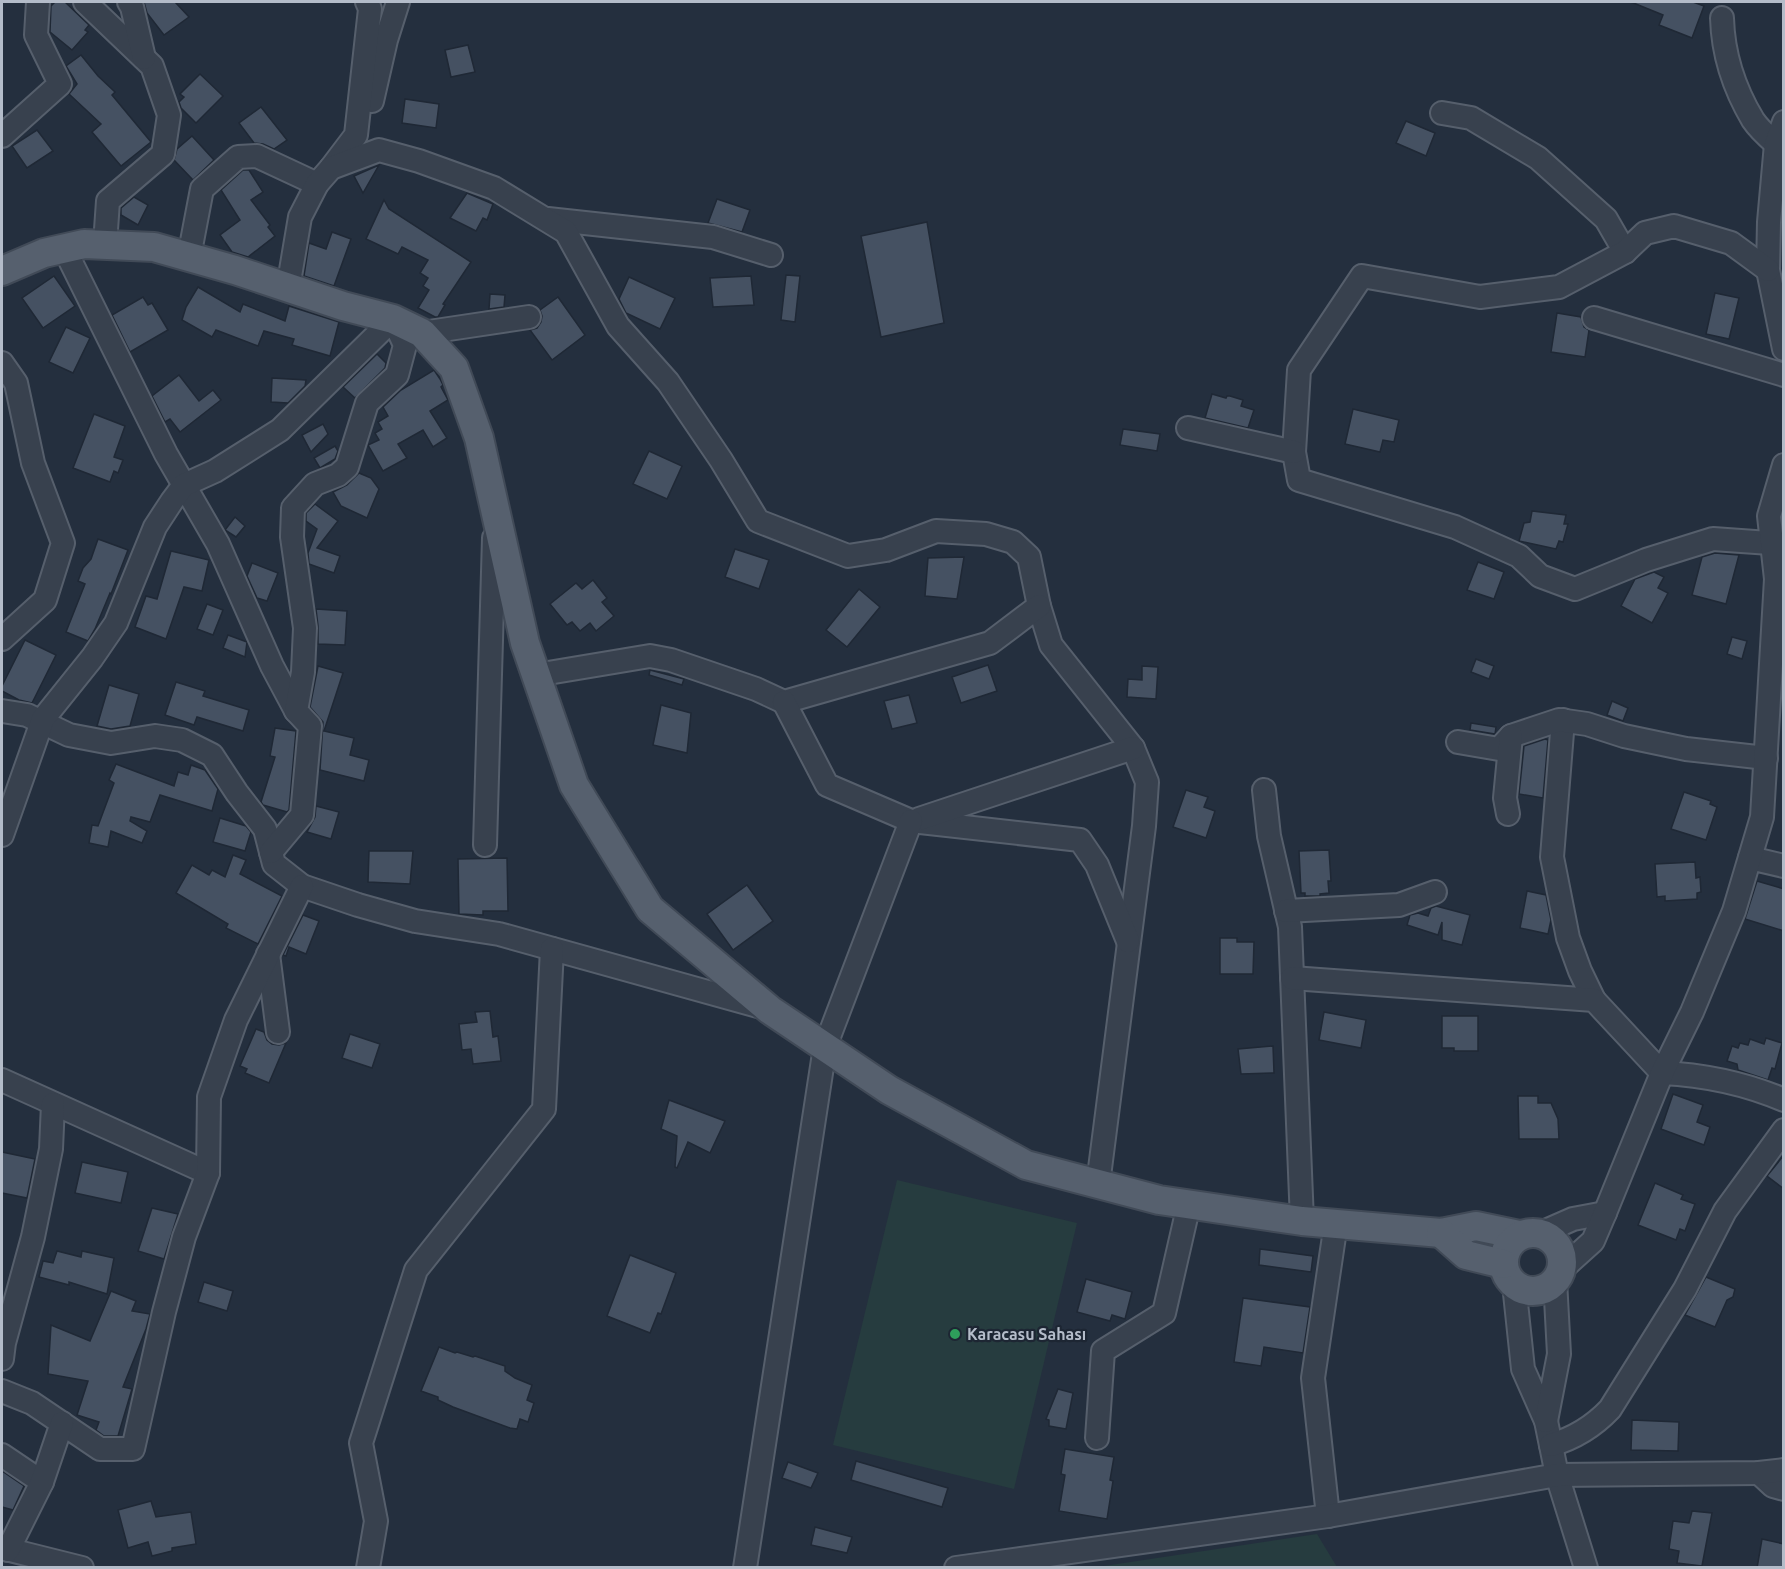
<svg xmlns="http://www.w3.org/2000/svg" width="1785" height="1569" viewBox="0 0 1785 1569" font-family="Ubuntu,sans-serif">
<style>
.green{fill:#263c3f}
.building{fill:#455162;stroke:#1f2835;stroke-width:1.5}
.lines{fill:none;stroke-linecap:round;stroke-linejoin:round}
.minor-casing{stroke:#565f6c;stroke-width:26}
.major-casing{stroke:#414a57;stroke-width:32}
.minor{stroke:#38414e;stroke-width:22}
.major{stroke:#56606e;stroke-width:28}
.leisure-dot{fill:#2e9e5b;stroke:#1d2633;stroke-width:2}
.labels{text-anchor:middle;stroke-width:4.5;stroke-linejoin:round;paint-order:stroke}
.poi-label{font-size:16px;font-weight:bold;fill:#b4bcc9;stroke:#1d2633;text-anchor:start}
</style>
<rect width="100%" height="100%" fill="#242f3e"/>
<g class="green">
<polygon points="897,1180 1077,1223 1014,1489 833,1445"/>
<polygon points="1317,1534 1337,1567 1097,1567"/>
</g>
<g class="building">
<polygon points="55,2 65,2 89,25 85,30 88,32 72,50 50,32 51,6"/>
<polygon points="144,2 175,2 189,17 164,35 147,13"/>
<polygon points="1631,2 1693,2 1704,6 1692,38 1659,25 1663,15"/>
<polygon points="468,45 475,72 451,77 445,50"/>
<polygon points="81,55 98,76 115,92 112,95 151,142 121,166 92,132 101,124 69,94 77,84 66,66"/>
<polygon points="200,74 223,96 196,123 181,108 179,102 184,97 180,94"/>
<polygon points="405,99 439,104 436,128 402,123"/>
<polygon points="261,107 287,140 274,149 263,144 254,143 239,123"/>
<polygon points="1406,121 1435,133 1426,156 1396,143"/>
<polygon points="37,130 53,151 27,168 12,146"/>
<polygon points="192,136 214,160 193,180 174,160 177,149"/>
<polygon points="379,165 363,193 354,176"/>
<polygon points="243,170 249,170 263,192 251,200 270,225 268,227 275,236 248,257 232,252 220,235 240,220 221,190"/>
<polygon points="467,193 493,204 487,220 483,218 476,231 450,218"/>
<polygon points="134,197 148,205 138,225 121,215 121,208"/>
<polygon points="717,199 750,210 742,232 708,223"/>
<polygon points="384,200 389,209 471,262 443,304 445,305 438,317 435,317 418,308 429,290 423,286 428,278 420,273 428,260 402,247 398,254 366,239"/>
<polygon points="927,222 944,323 881,337 861,236"/>
<polygon points="332,232 351,239 334,286 304,276 309,243 326,249"/>
<polygon points="786,275 800,276 795,322 781,320"/>
<polygon points="54,276 75,306 43,328 22,298"/>
<polygon points="751,276 754,305 713,307 710,278"/>
<polygon points="629,277 675,298 660,329 626,313 619,299"/>
<polygon points="198,287 240,312 243,304 285,321 289,306 339,322 330,356 292,345 294,339 264,331 258,346 216,330 212,337 182,320 186,307"/>
<polygon points="1715,293 1739,298 1729,339 1706,334"/>
<polygon points="490,294 505,295 504,307 489,309"/>
<polygon points="143,297 148,305 152,303 168,330 130,352 112,315"/>
<polygon points="558,297 585,335 552,360 530,330 537,328 541,322 542,316 540,310"/>
<polygon points="1557,313 1581,317 1584,327 1589,330 1585,357 1551,352"/>
<polygon points="66,327 90,338 73,373 49,362"/>
<polygon points="377,354 386,363 385,368 355,398 343,387"/>
<polygon points="434,370 440,379 443,385 441,387 448,400 430,411 447,438 433,447 423,430 398,444 407,458 383,471 368,445 379,440 375,433 382,429 378,422 388,416 383,407 401,390"/>
<polygon points="179,375 199,401 213,390 221,400 180,432 170,419 165,422 152,396"/>
<polygon points="272,378 306,380 305,386 288,403 271,402"/>
<polygon points="1212,394 1226,398 1227,396 1230,396 1243,400 1241,406 1254,410 1248,428 1205,418"/>
<polygon points="1353,409 1399,420 1394,442 1383,440 1380,452 1345,444"/>
<polygon points="94,414 125,426 114,457 123,460 118,473 114,471 110,482 73,468"/>
<polygon points="323,424 328,434 311,452 302,435"/>
<polygon points="1123,429 1160,434 1157,451 1120,445"/>
<polygon points="335,446 338,451 335,459 320,468 314,458"/>
<polygon points="649,451 682,466 667,499 633,484"/>
<polygon points="359,473 371,478 379,489 367,518 341,506 333,492 347,485"/>
<polygon points="315,504 338,521 317,548 340,556 334,573 309,564 308,553 317,529 306,521 306,513"/>
<polygon points="1532,511 1566,515 1564,524 1568,524 1563,542 1559,541 1556,549 1519,541 1524,523 1530,522"/>
<polygon points="235,517 245,526 236,537 225,530"/>
<polygon points="98,539 128,550 111,594 110,593 95,629 88,641 66,632 85,584 78,581 83,568 91,559"/>
<polygon points="735,549 769,560 759,589 725,577"/>
<polygon points="171,551 209,560 202,591 184,587 166,639 135,627 146,596 157,599"/>
<polygon points="1715,553 1739,555 1726,604 1692,595 1702,557"/>
<polygon points="964,557 957,599 925,596 928,558"/>
<polygon points="1478,562 1504,572 1494,599 1467,590"/>
<polygon points="252,563 278,573 267,601 257,598 247,576"/>
<polygon points="1654,572 1664,577 1658,588 1668,593 1652,623 1621,606 1635,579"/>
<polygon points="593,580 607,598 602,602 614,616 596,631 590,623 580,631 572,622 567,625 550,604 576,583 582,589"/>
<polygon points="859,589 880,607 847,647 826,630"/>
<polygon points="207,604 223,610 213,635 197,629"/>
<polygon points="316,609 347,611 345,645 318,644 318,626"/>
<polygon points="228,635 247,642 245,657 223,648"/>
<polygon points="1732,637 1747,641 1742,659 1727,654"/>
<polygon points="25,640 56,655 32,703 19,700 2,691 2,686"/>
<polygon points="1476,659 1494,666 1489,679 1471,672"/>
<polygon points="988,665 997,691 961,703 952,677"/>
<polygon points="318,666 343,673 324,731 354,738 350,755 369,760 364,781 320,770 323,722 310,707"/>
<polygon points="1142,666 1158,667 1156,699 1127,697 1128,679 1142,680"/>
<polygon points="650,670 684,679 682,685 649,675"/>
<polygon points="176,682 205,691 203,696 249,710 243,731 197,717 194,725 165,715"/>
<polygon points="109,685 139,694 130,726 111,729 97,726"/>
<polygon points="909,695 917,723 892,729 884,701"/>
<polygon points="1612,701 1628,708 1623,721 1607,715"/>
<polygon points="661,705 691,713 687,753 653,745"/>
<polygon points="1471,723 1496,727 1495,734 1470,730"/>
<polygon points="275,728 296,731 289,810 287,812 263,805 261,802 275,757 270,756"/>
<polygon points="1545,739 1548,740 1543,798 1519,794 1524,746"/>
<polygon points="116,764 174,786 178,772 188,775 191,765 205,770 218,789 212,811 160,795 150,822 131,817 130,821 147,831 142,843 111,831 108,847 89,843 92,825 98,826 114,783 109,780"/>
<polygon points="1186,790 1208,797 1204,807 1215,811 1206,838 1173,827"/>
<polygon points="1684,792 1711,801 1710,804 1717,807 1706,840 1671,829"/>
<polygon points="316,806 339,812 331,839 307,832 315,817"/>
<polygon points="220,818 246,826 251,832 245,851 213,842"/>
<polygon points="1329,850 1331,881 1328,881 1329,893 1320,894 1320,896 1305,896 1305,893 1301,893 1299,851"/>
<polygon points="369,851 413,851 410,884 368,882"/>
<polygon points="233,855 246,860 240,874 282,896 258,944 226,928 228,924 176,893 192,865 209,875 212,870 225,877"/>
<polygon points="507,858 508,911 483,911 483,915 459,914 458,859"/>
<polygon points="1695,862 1696,878 1700,877 1701,892 1697,893 1697,899 1665,901 1665,896 1657,897 1655,864"/>
<polygon points="1757,881 1784,889 1784,931 1745,919"/>
<polygon points="747,885 773,921 733,950 707,914"/>
<polygon points="1527,891 1546,895 1551,920 1548,934 1520,928"/>
<polygon points="1436,906 1470,915 1462,945 1442,940 1442,922 1438,935 1407,925 1410,915 1418,913 1428,916 1431,908"/>
<polygon points="303,915 319,921 306,954 289,947 286,956 283,955"/>
<polygon points="1220,938 1237,938 1237,942 1254,942 1253,974 1220,974"/>
<polygon points="490,1011 493,1037 498,1036 501,1061 473,1064 471,1049 462,1050 459,1024 477,1022 475,1012"/>
<polygon points="1324,1012 1366,1020 1361,1048 1319,1040"/>
<polygon points="1442,1016 1478,1016 1478,1051 1454,1051 1454,1048 1442,1048"/>
<polygon points="256,1029 264,1032 267,1040 272,1044 279,1045 286,1043 269,1083 245,1073 247,1069 240,1066"/>
<polygon points="350,1034 380,1044 372,1068 342,1058"/>
<polygon points="1766,1038 1782,1043 1775,1069 1772,1068 1768,1080 1738,1070 1737,1064 1727,1061 1732,1046 1738,1048 1740,1043 1748,1045 1750,1039 1764,1044"/>
<polygon points="1273,1046 1274,1073 1241,1074 1238,1049"/>
<polygon points="1673,1094 1703,1105 1697,1122 1710,1127 1704,1145 1661,1129"/>
<polygon points="1518,1096 1538,1096 1538,1103 1551,1103 1558,1119 1559,1139 1519,1139"/>
<polygon points="669,1100 725,1121 710,1153 688,1142 677,1168 675,1167 677,1136 661,1129"/>
<polygon points="2,1152 35,1159 27,1198 2,1193"/>
<polygon points="1784,1155 1784,1189 1767,1176"/>
<polygon points="82,1162 128,1172 121,1203 75,1193"/>
<polygon points="1655,1183 1683,1195 1681,1199 1695,1204 1685,1231 1680,1229 1676,1240 1638,1225"/>
<polygon points="152,1208 178,1214 164,1259 138,1251"/>
<polygon points="1260,1249 1313,1256 1311,1272 1259,1265"/>
<polygon points="57,1251 81,1257 82,1251 114,1258 107,1294 69,1282 69,1285 39,1277 43,1261 53,1263"/>
<polygon points="630,1255 676,1273 661,1314 658,1313 650,1333 607,1316"/>
<polygon points="1706,1277 1735,1289 1733,1297 1727,1300 1715,1327 1685,1315"/>
<polygon points="1086,1279 1132,1292 1125,1319 1112,1315 1110,1321 1077,1312"/>
<polygon points="204,1282 233,1291 227,1311 198,1302"/>
<polygon points="111,1291 136,1301 132,1311 150,1314 146,1329 123,1387 132,1389 118,1436 104,1436 96,1430 99,1422 77,1415 88,1381 48,1374 51,1325 90,1341"/>
<polygon points="1243,1298 1310,1307 1303,1353 1264,1347 1261,1366 1234,1362"/>
<polygon points="439,1347 455,1353 457,1352 473,1357 475,1356 505,1366 505,1371 515,1378 532,1385 527,1400 534,1403 528,1422 520,1419 517,1429 510,1428 453,1407 438,1400 438,1397 421,1391"/>
<polygon points="1058,1389 1073,1393 1066,1429 1049,1426 1049,1420 1046,1419"/>
<polygon points="1632,1420 1679,1422 1678,1451 1631,1450"/>
<polygon points="1065,1449 1114,1457 1110,1480 1113,1481 1107,1519 1059,1511 1065,1475 1061,1474"/>
<polygon points="856,1461 948,1488 942,1507 851,1480"/>
<polygon points="788,1462 818,1473 811,1488 782,1478"/>
<polygon points="2,1471 24,1486 13,1510 2,1507"/>
<polygon points="151,1501 156,1517 191,1512 196,1544 172,1548 172,1551 152,1556 148,1542 128,1548 118,1510"/>
<polygon points="1692,1511 1712,1513 1702,1566 1677,1563 1679,1551 1669,1549 1673,1521 1689,1523"/>
<polygon points="815,1527 852,1537 847,1553 811,1545"/>
<polygon points="1762,1539 1784,1544 1784,1568 1757,1568"/>
</g>
<g class="lines">
<g class="minor-casing">
<g id="minor">
<polyline points="85,2 152,66 169,115 163,154 108,201 105,244"/>
<polyline points="129,2 132,7 144,58"/>
<path d="M 1722,18 C 1723,54 1735,90 1753,120 C 1759,129 1768,137 1776,144"/>
<polyline points="372,101 386,40 398,2"/>
<polyline points="1442,113 1471,118 1538,158 1606,219 1625,252"/>
<polyline points="1784,122 1776,144 1769,222 1768,270 1784,349"/>
<polyline points="2,136 60,84 36,35 38,2"/>
<polyline points="331,168 356,135 370,9 367,2"/>
<polyline points="548,219 713,237 771,255"/>
<polyline points="64,248 166,454 218,544 272,666 296,711"/>
<polyline points="189,257 202,189 238,157 257,156 317,184"/>
<polyline points="1768,270 1731,243 1674,226 1645,233 1625,252 1559,287 1480,297 1362,276 1299,370 1294,452 1299,480 1455,527 1519,556 1540,576 1575,589 1646,560 1713,539 1784,544"/>
<polyline points="288,288 300,217 317,184 331,168 379,150 419,161 494,188 566,232 618,326 668,382 721,460 758,521 848,556 886,550 936,531 986,534 1013,542 1029,557 1039,606 1051,645 1133,748 1147,782 1144,826 1098,1184"/>
<polyline points="1594,318 1784,375"/>
<polyline points="422,333 529,317"/>
<polyline points="2,363 16,383 33,463 63,543 45,600 2,639"/>
<polyline points="1188,428 1294,452"/>
<polyline points="536,675 650,656 671,660 756,689 784,702 990,643 1039,606"/>
<polyline points="784,702 827,785 911,821 1080,840 1097,865 1128,941"/>
<polyline points="2,711 27,715 69,735 111,743 155,736 182,740 212,755 237,793 265,829 274,864 302,886 358,905 415,921 499,934 765,1008"/>
<polyline points="1563,720 1552,857 1568,938 1580,971 1594,1000"/>
<polyline points="1458,742 1499,749 1511,736 1559,720 1587,724 1624,736 1686,749 1766,758"/>
<polyline points="1264,790 1269,836 1290,927 1302,1221"/>
<polyline points="1508,814 1505,798 1511,736"/>
<polyline points="919,819 1133,748"/>
<polyline points="2,835 43,719 92,658 116,623 155,527 172,501 184,485 215,471 280,430 393,319 405,345 397,375 367,403 347,467 338,475 315,484 293,508 292,537 305,628 303,672 296,711 310,726 302,815 271,852"/>
<polyline points="485,845 494,538"/>
<polyline points="1750,858 1784,866"/>
<polyline points="1286,911 1399,905 1435,892"/>
<polyline points="268,954 278,1032"/>
<path d="M 1292,978 L 1594,1000 L 1662,1073 C 1705,1075 1744,1083 1784,1100"/>
<polyline points="2,1080 208,1173"/>
<polyline points="1541,1233 1573,1219 1605,1213"/>
<polyline points="1561,1270 1593,1241 1605,1213 1662,1073 1692,1012 1734,911 1762,817 1776,579 1769,516 1784,465"/>
<polyline points="1514,1284 1523,1369 1546,1421 1557,1475 1586,1568"/>
<polyline points="2,1359 4,1343 33,1237 51,1149 53,1104"/>
<polyline points="2,1391 32,1403 100,1449 133,1449 164,1312 184,1237 208,1173 209,1097 236,1020 302,886"/>
<polyline points="1546,1421 1559,1354 1555,1280"/>
<polyline points="1097,1438 1103,1351 1164,1313 1189,1204"/>
<path d="M 1551,1445 C 1575,1438 1593,1427 1610,1409 L 1685,1289 L 1725,1211 L 1784,1130"/>
<polyline points="2,1455 42,1482"/>
<polyline points="1759,1473 1773,1486 1784,1489"/>
<polyline points="1328,1516 1313,1378 1336,1223"/>
<polyline points="2,1548 82,1568"/>
<polyline points="8,1550 42,1482 62,1423"/>
<polyline points="368,1568 376,1521 361,1443 416,1270 544,1109 552,949"/>
<polyline points="745,1568 825,1047 911,821"/>
<polyline points="956,1568 1328,1516 1557,1475 1759,1473 1784,1470"/>
</g>
</g>
<g class="major-casing">
<g id="major">
<polyline points="2,271 44,253 84,244 154,247 235,270 343,306 393,319 422,333 454,368 479,438 525,643 574,785 650,909 770,1010 889,1090 1026,1165 1159,1200 1302,1221 1441,1233 1476,1226 1519,1235"/>
<circle cx="1533" cy="1262" r="29"/>
<polyline points="1441,1233 1466,1255 1503,1264"/>
</g>
</g>
<use href="#minor" class="minor"/>
<use href="#major" class="major"/>
</g>
<circle class="leisure-dot" cx="955" cy="1334" r="6"/>
<g class="labels">
<g class="poi-label">
<text x="967" y="1340">Karacasu Sahası</text>
</g>
</g>
<rect width="1785" height="1569" fill="none" stroke="#b4bcc9" stroke-width="6"/>
</svg>
